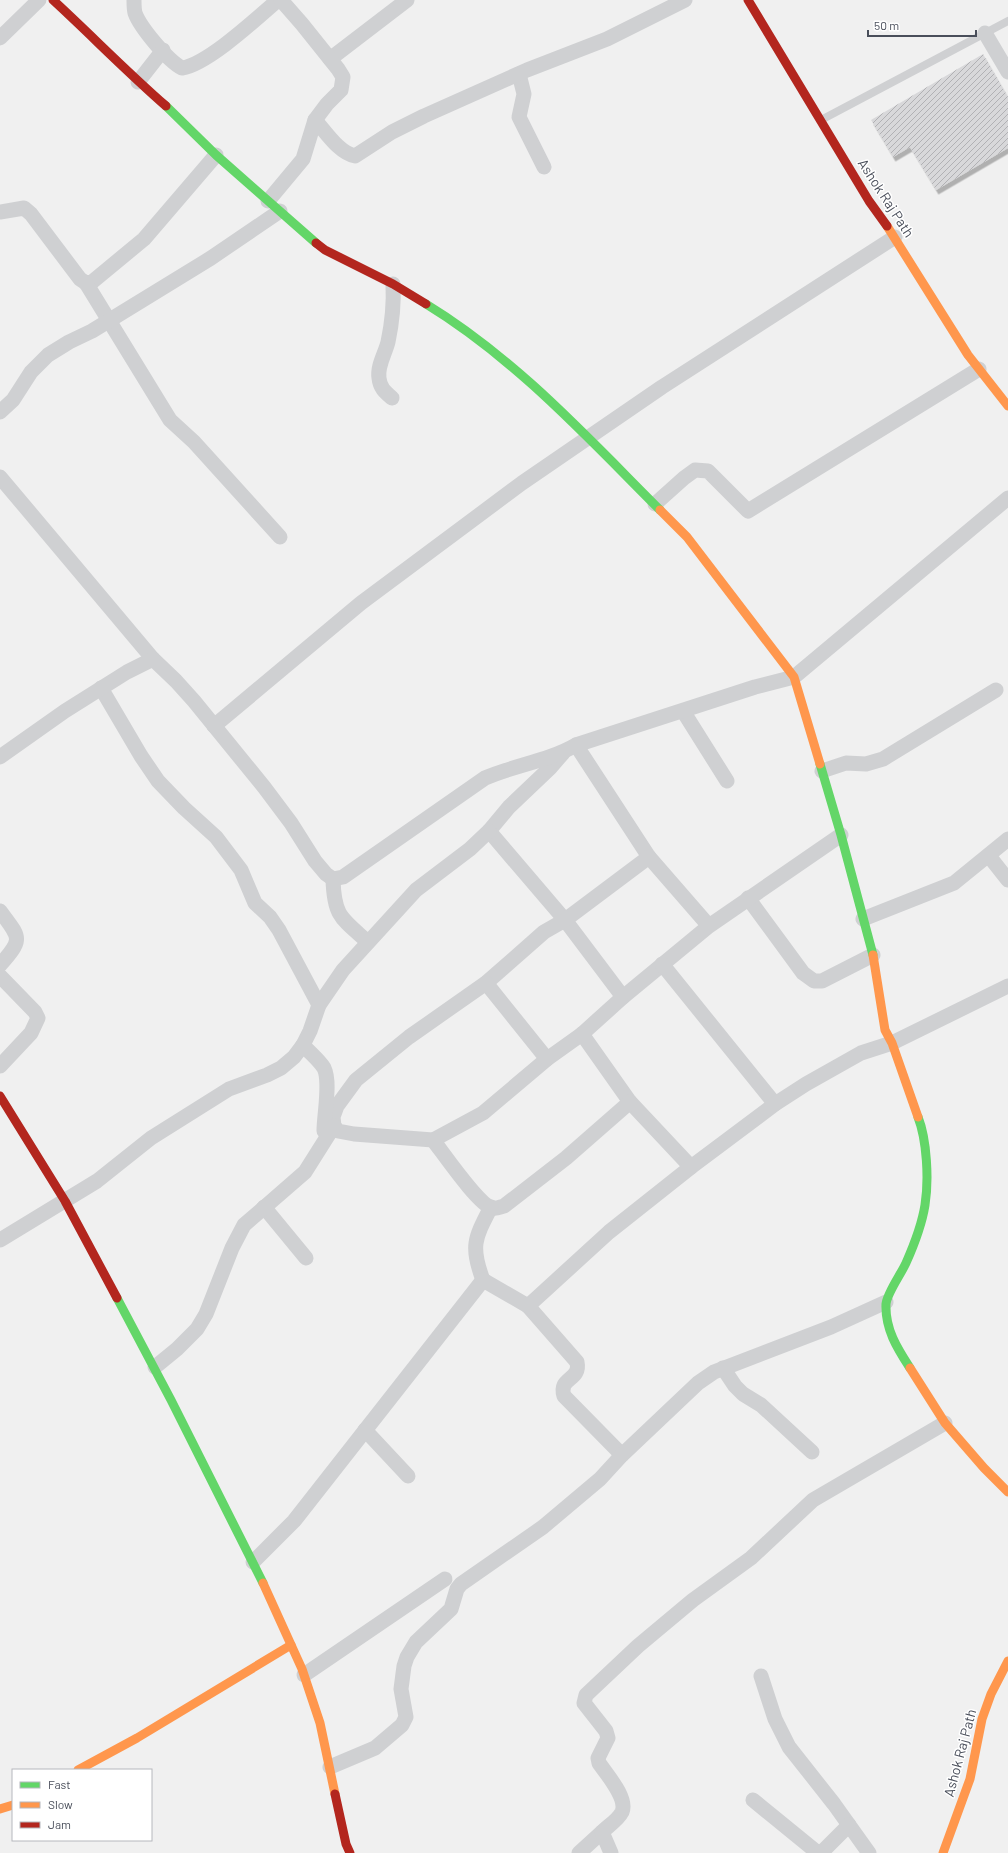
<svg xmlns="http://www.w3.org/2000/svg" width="1008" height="1853" viewBox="0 0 1008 1853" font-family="Barlow,sans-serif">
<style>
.building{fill:url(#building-hatch);filter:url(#shadow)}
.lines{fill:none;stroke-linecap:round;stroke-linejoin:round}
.lane{stroke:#cfd0d2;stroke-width:8}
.street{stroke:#cfd0d2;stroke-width:15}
.fast{stroke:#63d668;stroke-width:9}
.slow{stroke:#ff974d;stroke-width:9}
.jam{stroke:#b3261e;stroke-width:9}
.labels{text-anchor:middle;stroke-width:3;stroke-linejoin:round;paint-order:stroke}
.street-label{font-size:14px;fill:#494e5a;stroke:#fff}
</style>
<defs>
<pattern id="building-hatch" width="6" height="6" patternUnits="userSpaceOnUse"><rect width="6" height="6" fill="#d8d8da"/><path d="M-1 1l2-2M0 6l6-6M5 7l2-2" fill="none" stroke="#b1b1b4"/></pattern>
<filter id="shadow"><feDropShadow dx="2.5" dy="4.5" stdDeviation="0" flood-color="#0004"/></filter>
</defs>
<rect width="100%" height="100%" fill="#f0f0f0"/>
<polygon class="building" points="983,54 1008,97 1008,148 936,190 910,147 893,157 871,120"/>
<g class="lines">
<polyline class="lane" points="821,120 1008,21"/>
<g class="street">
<path d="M 134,0 C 134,4 134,9 135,13 C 140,27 168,61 182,68 C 208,64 257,18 278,0"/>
<polyline points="985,33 1008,72"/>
<polyline points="0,38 39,0"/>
<polyline points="330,59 407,0"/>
<polyline points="519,74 524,94 519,117 544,167"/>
<polyline points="138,82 163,50"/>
<path d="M 315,120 C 326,132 339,153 355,156 L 392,132 L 424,116 L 527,70 L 607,39 L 685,0"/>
<polyline points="268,201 303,159 315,120 327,104 341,90 343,77 338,69 302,24 281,0"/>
<polyline points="0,212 24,208 31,214 80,279 86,283 92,282 144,239 216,155"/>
<polyline points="86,283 170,420 194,442 280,537"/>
<path d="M 392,398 C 385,392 380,388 379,378 C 377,366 385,354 388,342 C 392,323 394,303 393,284"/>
<polyline points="0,412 13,400 31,372 48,355 69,342 92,331 211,258 280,211"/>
<polyline points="0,477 153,659"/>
<polyline points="655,504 684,478 695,470 708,471 748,511 979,369"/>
<polyline points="101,688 141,756 158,781 184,808 216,837 241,870 255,903 270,917 279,930 319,1005"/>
<polyline points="683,711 727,781"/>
<polyline points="214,726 361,603 522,483 662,387 895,237"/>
<polyline points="576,745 649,857"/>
<polyline points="563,753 550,768 509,807 489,831 565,920 623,997"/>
<path d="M 0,757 L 65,711 L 127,672 L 153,659 L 176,681 L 194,701 L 264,787 L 291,823 L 315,861 L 326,874 L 333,879 L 343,877 L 485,778 C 515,765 548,761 576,745 L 755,687 L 794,677 L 1008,498"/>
<polyline points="822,771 846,763 866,764 883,759 996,690"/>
<polyline points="989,856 1008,880"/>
<path d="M 333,879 C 334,916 341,918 368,942"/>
<polyline points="748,898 803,973 814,981 822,981 873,955"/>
<path d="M 0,911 C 20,938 24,938 0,965"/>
<polyline points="863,919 954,883 1008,839"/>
<polyline points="709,926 649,857 565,920 544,932 486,983 409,1037 356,1080 337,1106 333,1117 334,1126 338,1131 354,1134 433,1140 483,1113 547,1059 582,1034 623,997 709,926 841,835"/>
<polyline points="662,964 775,1104"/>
<polyline points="0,976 35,1012 38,1018 31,1033 0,1066"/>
<polyline points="486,983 547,1059"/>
<polyline points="582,1034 630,1102 691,1167"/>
<path d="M 303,1045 C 309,1052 319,1060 324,1068 C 331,1082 324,1114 324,1131"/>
<path d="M 433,1140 C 444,1154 478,1204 492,1208 C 497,1209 500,1207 504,1206 L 566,1158 L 630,1102"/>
<polyline points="264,1207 306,1258"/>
<polyline points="0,1240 97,1181 151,1138 229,1089 267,1075 281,1068 294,1057 303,1045 310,1031 319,1005 343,970 416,890 470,849 489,831"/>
<path d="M 483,1280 C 470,1246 475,1238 491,1207"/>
<path d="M 528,1306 L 577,1362 C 581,1381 558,1377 564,1396 L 622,1455"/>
<polyline points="155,1367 177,1349 197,1329 206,1314 232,1248 244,1225 305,1172 334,1126"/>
<polyline points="723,1368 735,1386 743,1394 761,1405 812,1452"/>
<polyline points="365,1430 408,1476"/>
<polyline points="253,1562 294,1521 483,1280 528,1306 609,1232 691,1167 775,1104 806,1084 861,1053 892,1043 1008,986"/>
<polyline points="304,1675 445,1579"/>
<polyline points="761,1676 775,1719 789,1747 834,1804 869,1853"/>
<polyline points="330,1767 375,1748 402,1725 406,1717 401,1689 404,1666 407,1657 416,1642 451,1609 457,1589 461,1584 543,1527 600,1479 622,1455 698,1383 714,1372 831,1327 886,1302"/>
<polyline points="753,1800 818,1853"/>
<polyline points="579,1853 602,1832"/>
<path d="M 611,1853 L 602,1832 C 608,1826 618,1820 622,1812 C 628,1798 607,1775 599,1763 L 598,1758 L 608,1738 L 606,1731 L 584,1703 L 586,1695 L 638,1646 L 693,1600 L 751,1558 L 813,1500 L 945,1423"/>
<polyline points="821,1853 849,1825"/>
</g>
<g class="fast">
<polyline points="166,106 216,155 316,243"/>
<path d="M 426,304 C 516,359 587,437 660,510"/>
<polyline points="820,764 841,835 873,955"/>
<polyline points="117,1298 171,1400 263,1583"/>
<path d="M 910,1368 C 897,1348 885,1329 886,1304 C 887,1293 901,1274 906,1263 C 914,1245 922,1224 925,1205 C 929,1180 927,1140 918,1117"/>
</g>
<g class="slow">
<polyline points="887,226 968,355 1008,406"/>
<polyline points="660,510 687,537 794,677 820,764"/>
<polyline points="873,955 885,1030 892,1043 918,1117"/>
<polyline points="910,1368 945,1423 984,1468 1008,1492"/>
<polyline points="263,1583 302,1669 320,1723 335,1794"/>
<polyline points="78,1770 137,1738 291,1645"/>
<polyline points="0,1809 13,1805"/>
<polyline points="943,1853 970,1779 982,1719 991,1694 1008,1661"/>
</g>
<g class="jam">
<path d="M 53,0 C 91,35 127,72 166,106"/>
<polyline points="748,0 869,201 887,226"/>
<polyline points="316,243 325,250 393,284 426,304"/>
<polyline points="0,1096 65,1201 117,1298"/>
<polyline points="335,1794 346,1844 350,1853"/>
</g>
</g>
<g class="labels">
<g class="street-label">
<text transform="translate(886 198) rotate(57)" y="5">Ashok Raj Path</text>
<text transform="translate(960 1753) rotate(-75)" y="5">Ashok Raj Path</text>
</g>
</g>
<rect x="12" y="1769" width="140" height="72" fill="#ffffff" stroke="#b6b8bd"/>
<rect x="20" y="1782" width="20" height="6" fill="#63d668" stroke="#b6b8bd"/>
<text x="48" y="1789" font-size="12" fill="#494e5a">Fast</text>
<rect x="20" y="1802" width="20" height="6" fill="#ff974d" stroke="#b6b8bd"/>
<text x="48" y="1809" font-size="12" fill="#494e5a">Slow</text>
<rect x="20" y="1822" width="20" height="6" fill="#b3261e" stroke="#b6b8bd"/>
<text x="48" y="1829" font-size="12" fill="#494e5a">Jam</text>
<path d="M868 30v6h108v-6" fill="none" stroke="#494e5a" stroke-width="2"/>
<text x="874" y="30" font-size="12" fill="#494e5a" stroke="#ffffff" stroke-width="3" paint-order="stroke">50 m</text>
</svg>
